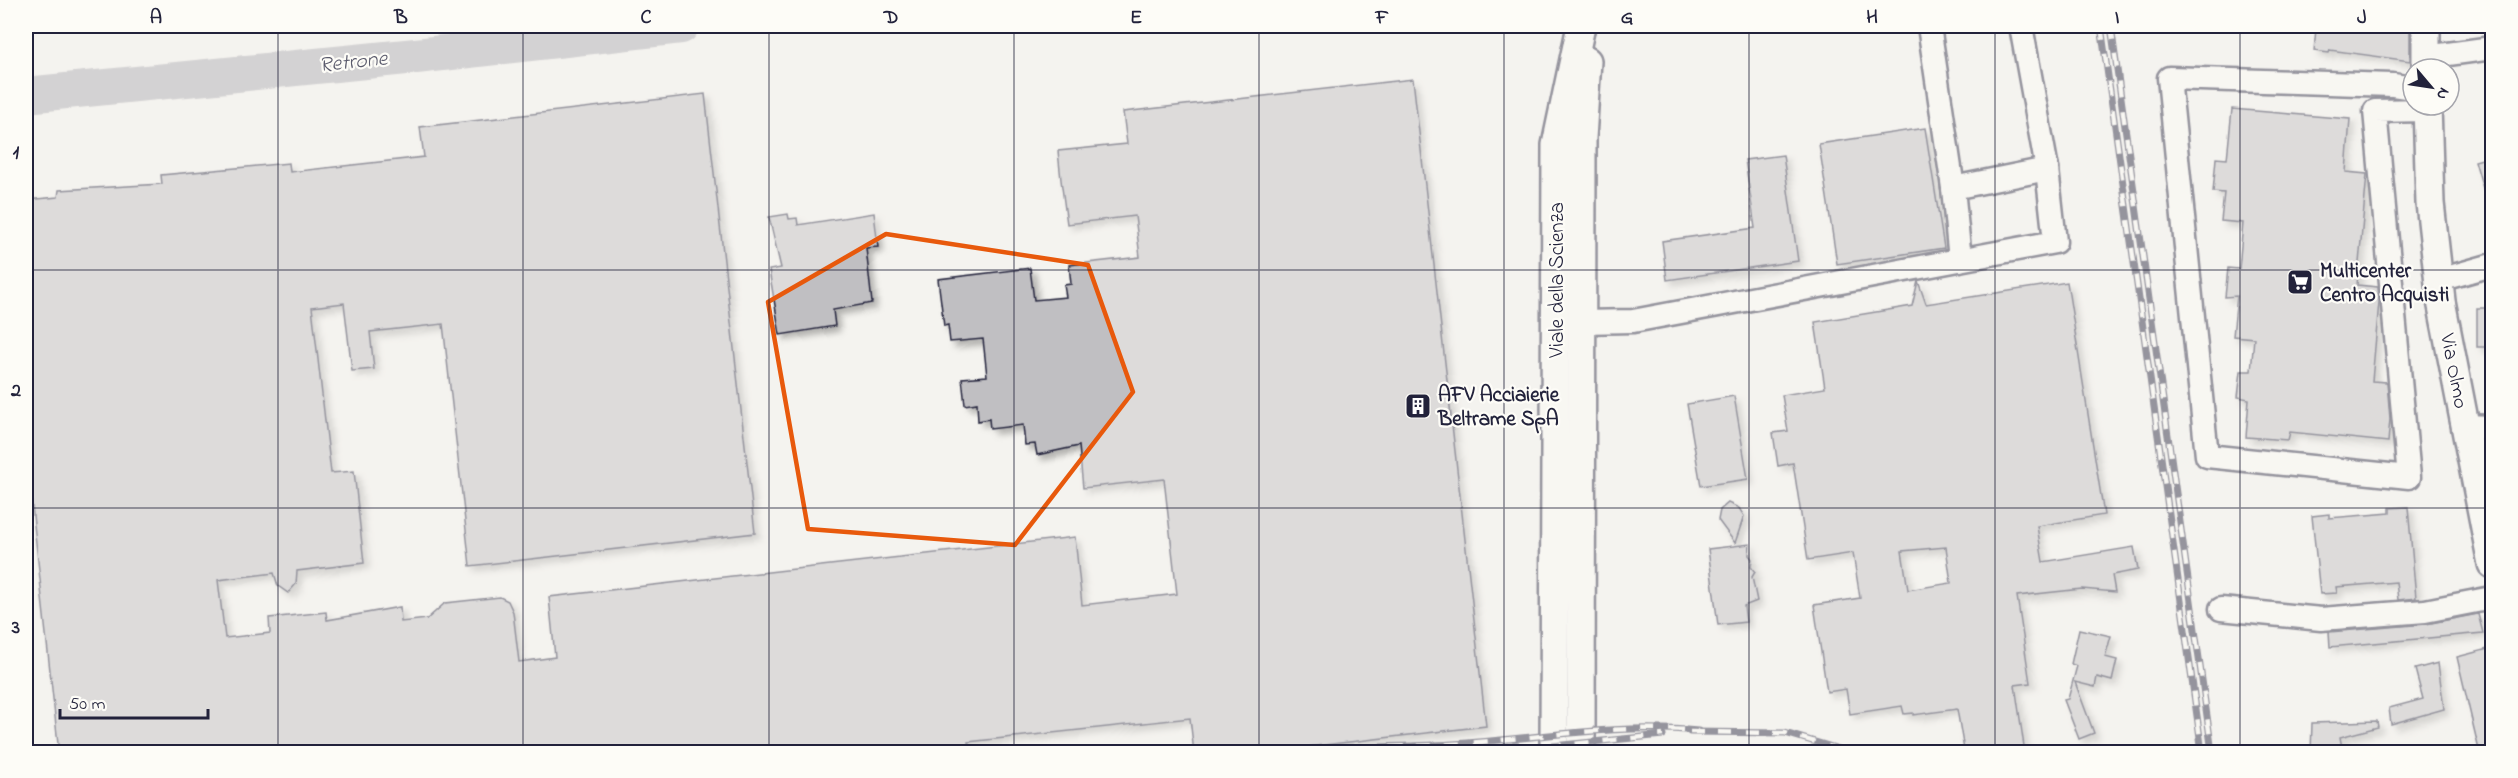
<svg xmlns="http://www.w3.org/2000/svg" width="2518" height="778" viewBox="0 0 2518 778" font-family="'Indie Flower',sans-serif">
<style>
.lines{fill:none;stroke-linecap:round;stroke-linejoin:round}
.river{stroke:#acacb2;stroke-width:36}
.building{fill:#c0bfc2;stroke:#22223b;stroke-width:1.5;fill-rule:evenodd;filter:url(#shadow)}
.minor-casing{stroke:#22223b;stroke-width:27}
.major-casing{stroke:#22223b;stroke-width:32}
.minor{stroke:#fdfcf7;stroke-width:22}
.major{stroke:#fdfcf7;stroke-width:27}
.rail-casing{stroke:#22223b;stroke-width:7}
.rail{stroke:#fdfcf7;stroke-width:4.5;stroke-dasharray:14;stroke-linecap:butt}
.marked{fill:none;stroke:#e8590c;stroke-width:4.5;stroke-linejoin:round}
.grid{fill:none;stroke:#22223b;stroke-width:1.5;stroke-opacity:0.55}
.labels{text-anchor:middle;stroke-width:4.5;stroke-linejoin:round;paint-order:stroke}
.poi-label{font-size:21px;font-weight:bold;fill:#22223b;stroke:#fdfcf7;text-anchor:start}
.street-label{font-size:21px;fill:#22223b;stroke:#fdfcf7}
.water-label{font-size:22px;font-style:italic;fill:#59596b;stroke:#fdfcf7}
.neatline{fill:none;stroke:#22223b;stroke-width:2}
.grid-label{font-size:20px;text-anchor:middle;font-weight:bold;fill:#22223b}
</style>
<defs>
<filter id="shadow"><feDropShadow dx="5" dy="5" stdDeviation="3" flood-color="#0004"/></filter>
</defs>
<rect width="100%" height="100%" fill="#f4f3ef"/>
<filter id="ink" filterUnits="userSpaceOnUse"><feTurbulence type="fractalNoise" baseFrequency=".0167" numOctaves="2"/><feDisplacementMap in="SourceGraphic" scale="12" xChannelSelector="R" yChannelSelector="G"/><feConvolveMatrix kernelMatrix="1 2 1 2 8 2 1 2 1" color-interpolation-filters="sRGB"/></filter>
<g filter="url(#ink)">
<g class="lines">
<polyline class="river" points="26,95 416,56 681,26"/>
</g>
<g class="building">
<polygon points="2329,26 2410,26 2410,61 2330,50 2329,53 2314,51 2316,28 2329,30"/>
<polygon points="1413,79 1486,726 1255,753 1194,753 1190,718 968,742 969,753 59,753 30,488 26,488 26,200 58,197 59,190 162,184 161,175 289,163 290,172 424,157 420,127 705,94 755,533 470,566 443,324 370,332 374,369 352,371 344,303 312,307 331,473 354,471 364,563 297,571 296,584 288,593 278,586 274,573 218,580 225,638 270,633 269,618 326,612 327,620 400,607 401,622 427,619 445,603 500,597 508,601 513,612 519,662 555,657 549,597 1075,537 1082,605 1177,594 1164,479 1083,488 1079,446 1037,455 1035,444 1025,445 1023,425 990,429 989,419 978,421 977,403 965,405 962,378 987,376 983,339 950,342 948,325 944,326 938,279 1030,268 1034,300 1066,297 1064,285 1071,284 1069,265 1140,257 1135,216 1067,224 1061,180 1058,151 1127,144 1123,112"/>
<polygon points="2232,109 2350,119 2346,172 2367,174 2357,285 2378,287 2379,302 2372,381 2387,382 2390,419 2388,442 2290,432 2288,440 2246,437 2249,399 2238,397 2241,371 2251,371 2254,338 2233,336 2237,296 2225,297 2228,268 2239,269 2243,223 2221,221 2224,193 2213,192 2216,158 2227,159"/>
<polygon points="1925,128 1944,248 1837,264 1819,144"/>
<polygon points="1783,155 1798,261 1667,280 1662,241 1755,228 1745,160"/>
<polygon points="2493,156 2493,205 2488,205 2475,161"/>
<polygon points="874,213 878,247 866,248 872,303 833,310 835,326 780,335 769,270 781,268 769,217 788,214 789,219 797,218 798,225"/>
<path d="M 1918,281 L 1926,304 L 2067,282 L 2104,515 L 2037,526 L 2043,562 L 2134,547 L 2138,570 L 2112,575 L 2115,592 L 2082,589 L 2017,596 L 2030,683 L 2015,685 L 2025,753 L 1983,753 L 1983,747 L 1964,750 L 1957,709 L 1913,715 L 1913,713 L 1904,714 L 1902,706 L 1850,714 L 1846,689 L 1827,692 L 1814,605 L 1860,598 L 1853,553 L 1808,560 L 1793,463 L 1778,466 L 1773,433 L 1788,431 L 1782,395 L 1825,388 L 1815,322 L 1912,306 ZM 1946,547 L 1951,583 L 1908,590 L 1902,551 Z"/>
<rect x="2477" y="308" width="16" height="39"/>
<polygon points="1734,396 1748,479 1701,486 1687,404"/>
<polygon points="1728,503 1739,508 1744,516 1735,543 1718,520 1720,510"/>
<polygon points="2408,507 2416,598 2398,600 2396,582 2336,587 2337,593 2320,594 2312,516 2329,514 2329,518 2366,515 2390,513 2390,508"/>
<polygon points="1750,544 1749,555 1752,559 1751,567 1755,572 1752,577 1757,601 1744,606 1746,622 1718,625 1708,549"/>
<polygon points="2478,614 2483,633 2330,647 2329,632 2426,624"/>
<polygon points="2079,629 2111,636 2105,657 2117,660 2112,681 2097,677 2095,687 2075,682 2094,733 2079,739 2064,700 2068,699 2077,666 2071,664"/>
<polygon points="2488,649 2493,667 2493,747 2479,750 2457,657"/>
<polygon points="2438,663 2444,709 2391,724 2389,708 2423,699 2415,669"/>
<polygon points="2377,721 2378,727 2340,737 2343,753 2311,753 2312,723"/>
</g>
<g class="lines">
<g class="minor-casing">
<g id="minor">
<polyline points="1929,26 1953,188"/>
<polyline points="2021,26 2047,169"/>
<polyline points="2426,57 2492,48"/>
<polyline points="2413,88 2393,85 2169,78 2207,456 2409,477 2375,111 2427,110"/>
<polyline points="2439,280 2492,265"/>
<polyline points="1581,322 1633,321 2055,242 2047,169 1953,188 1960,260"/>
<polyline points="2465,426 2492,427"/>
<polyline points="2221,609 2321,619 2425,611 2492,598"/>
</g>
</g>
<g class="major-casing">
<g id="major">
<polyline points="2426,26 2426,69"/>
<polyline points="2427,105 2430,203 2441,301 2492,564"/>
<polyline points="1554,752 1556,145 1581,26"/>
<polyline points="1581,752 1582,138 1587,61"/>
</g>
</g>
<use href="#minor" class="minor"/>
<use href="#major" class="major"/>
<g class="rail-casing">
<g id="rail">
<polyline points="2101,26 2202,752"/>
<polyline points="2111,26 2212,752"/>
<polyline points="1690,732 1785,733 1849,752"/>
<path d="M 1278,752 C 1336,746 1394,748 1452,744 C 1536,739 1613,723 1698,731"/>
<polyline points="1492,752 1663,735"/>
</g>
</g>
<use href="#rail" class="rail"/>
</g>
</g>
<path d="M0 0H2518V778H0ZM 886,234 L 1088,265 L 1133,392 L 1015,545 L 808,529 L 768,302 Z" fill="#f4f3ef" fill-opacity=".55" fill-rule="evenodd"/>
<path class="marked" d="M 886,234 L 1088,265 L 1133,392 L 1015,545 L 808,529 L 768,302 Z"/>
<path class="grid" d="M 278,26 L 278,752M 523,26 L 523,752M 769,26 L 769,752M 1014,26 L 1014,752M 1259,26 L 1259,752M 1504,26 L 1504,752M 1749,26 L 1749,752M 1995,26 L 1995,752M 2240,26 L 2240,752M 26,270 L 2492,270M 26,508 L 2492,508"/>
<defs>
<g id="supermarket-square" transform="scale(1.35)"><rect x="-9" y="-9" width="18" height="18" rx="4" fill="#22223b" stroke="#fdfcf7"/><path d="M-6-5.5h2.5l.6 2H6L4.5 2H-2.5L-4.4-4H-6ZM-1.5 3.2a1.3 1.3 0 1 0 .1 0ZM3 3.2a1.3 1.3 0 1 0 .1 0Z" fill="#fff"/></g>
<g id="building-square" transform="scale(1.35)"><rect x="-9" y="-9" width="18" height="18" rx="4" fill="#22223b" stroke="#fdfcf7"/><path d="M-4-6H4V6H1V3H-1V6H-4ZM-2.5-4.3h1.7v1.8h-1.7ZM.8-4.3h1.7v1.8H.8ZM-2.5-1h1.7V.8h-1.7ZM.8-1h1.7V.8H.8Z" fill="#fff"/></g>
</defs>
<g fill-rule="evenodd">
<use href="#supermarket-square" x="2300" y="282"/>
<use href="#building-square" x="1418" y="406"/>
</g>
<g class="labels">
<g class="poi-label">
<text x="2320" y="277">Multicenter<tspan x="2320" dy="24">Centro Acquisti</tspan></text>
<text x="1438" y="401">AFV Acciaierie<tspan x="1438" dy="24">Beltrame SpA</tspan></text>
</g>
<g class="street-label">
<text transform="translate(1556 280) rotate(-90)" y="7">Viale della Scienza</text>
<text transform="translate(2455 371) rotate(79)" y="7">Via Olmo</text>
</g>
<g class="water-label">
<text transform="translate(353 60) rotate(-6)" y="8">Retrone</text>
</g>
</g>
<rect width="2518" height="778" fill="none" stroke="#fdfcf7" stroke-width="66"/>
<g transform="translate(2431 87) rotate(119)"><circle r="28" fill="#fdfcf7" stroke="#a5a5ac" stroke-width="1.5"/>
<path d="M0-4.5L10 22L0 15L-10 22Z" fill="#22223b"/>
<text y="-9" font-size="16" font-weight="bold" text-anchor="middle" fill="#22223b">N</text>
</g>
<path d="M60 709v9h148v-9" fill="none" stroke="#22223b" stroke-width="3"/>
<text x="69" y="709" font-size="18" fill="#22223b" stroke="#fdfcf7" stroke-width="4.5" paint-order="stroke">50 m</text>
<rect x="33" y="33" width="2452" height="712" class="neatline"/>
<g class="grid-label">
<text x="156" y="23">A</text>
<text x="401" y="23">B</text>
<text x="646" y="23">C</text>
<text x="891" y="23">D</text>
<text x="1136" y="23">E</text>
<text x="1382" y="23">F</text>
<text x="1627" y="23">G</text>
<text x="1872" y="23">H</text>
<text x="2117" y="23">I</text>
<text x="2362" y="23">J</text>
<text x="16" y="158">1</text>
<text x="16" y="396">2</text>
<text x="16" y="633">3</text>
</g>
</svg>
